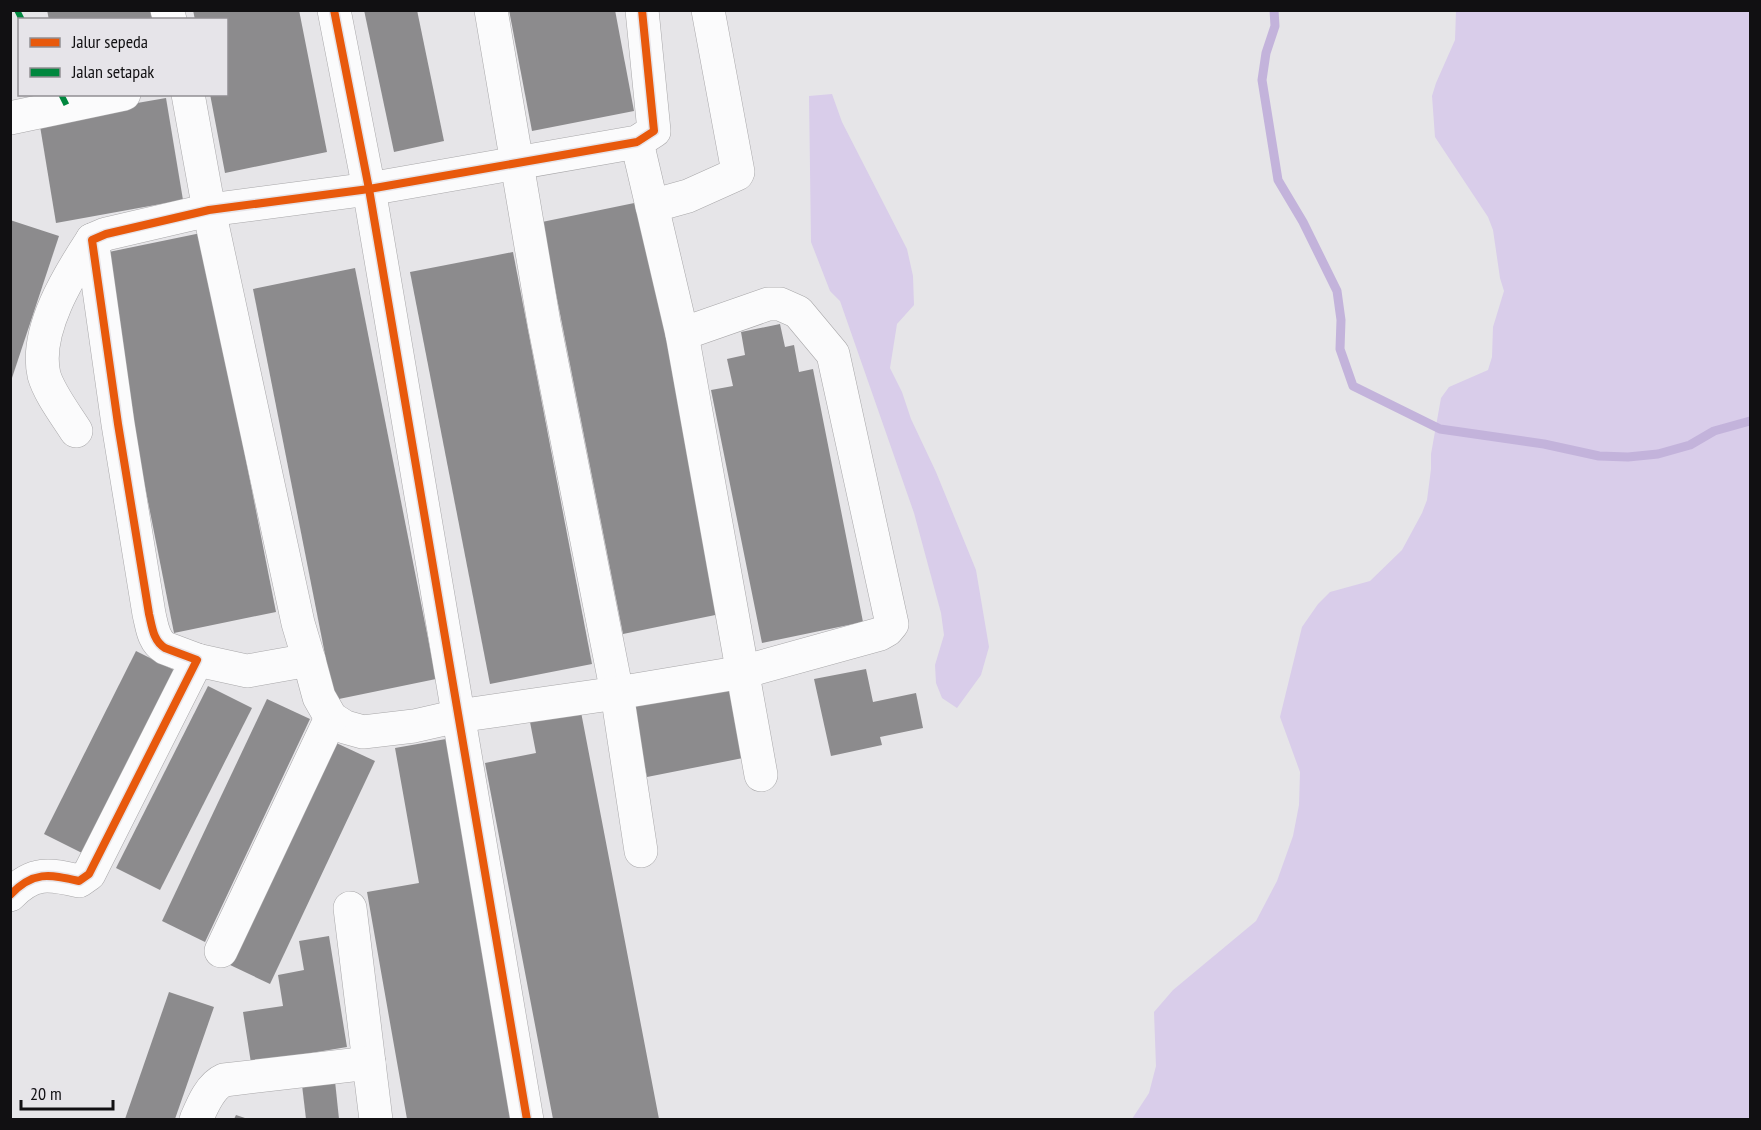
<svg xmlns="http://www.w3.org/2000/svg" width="1761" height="1130" viewBox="0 0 1761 1130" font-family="'PT Sans Narrow',sans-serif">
<rect width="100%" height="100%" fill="#e6e5e8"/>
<g fill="#d9cdea">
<polygon points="1456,11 1750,11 1750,1119 1132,1119 1149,1093 1156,1066 1154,1012 1173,990 1256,921 1277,881 1293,836 1299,805 1300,772 1280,717 1302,627 1318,604 1330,592 1370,581 1402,550 1422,513 1427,500 1431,469 1431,454 1441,398 1449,387 1488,370 1492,357 1493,327 1504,291 1500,278 1493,230 1488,217 1435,137 1432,96 1436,83 1455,40"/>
<polygon points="832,94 842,122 907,249 913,276 914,305 897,324 890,368 902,392 911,419 936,472 976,570 989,647 981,675 957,708 942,698 936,683 935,665 944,635 941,613 914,513 840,301 830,291 811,242 809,96"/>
</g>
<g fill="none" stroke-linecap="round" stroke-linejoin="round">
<polyline stroke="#c3b3db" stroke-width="9" points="1274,10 1275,26 1266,53 1262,80 1278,180 1303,222 1337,291 1341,320 1340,349 1353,386 1440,429 1544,444 1599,456 1628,457 1658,454 1690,445 1714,431 1750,421"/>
</g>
<g fill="#8c8b8d">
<polygon points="47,10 153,10 155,20 49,20"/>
<polygon points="193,10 299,10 327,152 225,173 210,94 226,94 226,20 195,20"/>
<polygon points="364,10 417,10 444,141 394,152"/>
<polygon points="509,10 615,10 634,111 532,131"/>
<polygon points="166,98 183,200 56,223 39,120"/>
<polygon points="644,201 725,613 623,634 542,222"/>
<polygon points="10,220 59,236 11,381 10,381"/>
<polygon points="201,233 276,612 174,633 99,254"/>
<polygon points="513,252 592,664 490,684 410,272"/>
<polygon points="355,268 436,679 334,700 253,289"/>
<polygon points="780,324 785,347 794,345 799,372 813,369 863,622 762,643 711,390 733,386 727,359 745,355 741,332"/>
<polygon points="136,651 180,673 88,856 44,834"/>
<polygon points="866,669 873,702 916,693 923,728 880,737 882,745 831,756 814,679"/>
<polygon points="208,686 252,708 160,890 116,868"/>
<polygon points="734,686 748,757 647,777 632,707"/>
<polygon points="267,699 310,719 205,942 162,921"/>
<polygon points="581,712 659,1119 553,1119 485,763 536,753 530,722"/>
<polygon points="446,739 512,1119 407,1119 367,892 419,883 395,748"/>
<polygon points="332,741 375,761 270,984 228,964"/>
<polygon points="329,936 347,1047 251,1063 243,1012 283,1006 278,975 304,970 299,941"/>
<polygon points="169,992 214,1007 175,1119 125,1119"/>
<polygon points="335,1081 339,1119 306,1119 302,1085"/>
<polygon points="236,1115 248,1119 234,1119"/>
</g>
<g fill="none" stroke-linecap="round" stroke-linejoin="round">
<defs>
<g id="minor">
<polyline points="167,10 170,20"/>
<polyline points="334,10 369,189 527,1120"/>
<polyline points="491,10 544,323 617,693 641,851"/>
<polyline points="188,94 209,210 298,623 309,660 247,671 197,660"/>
<polyline points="10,118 124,94"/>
<polyline points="637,142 682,334 761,775"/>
<polyline points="652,206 688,196 737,174 738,172 708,10"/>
<path d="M76,431C66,415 49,393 44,375C34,331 69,275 92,240"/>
<polyline points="309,660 319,697 331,718 345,727 363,732 414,726 458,716 617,693 743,672 880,634 887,630 892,624 833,354 798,312 780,304 768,304 682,334"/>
<path d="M10,895C33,871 49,874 79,881L89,874L197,660L165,648C153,641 152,626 149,614L118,424L92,240L106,234L209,210L369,189L637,142L654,131L642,10"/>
<polyline points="350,908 369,1063"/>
<polyline points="221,951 331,718"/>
<path d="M196,1120C202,1106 210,1086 224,1080L369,1063L376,1120"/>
</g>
</defs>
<use href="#minor" stroke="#a8a7a9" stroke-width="34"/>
<use href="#minor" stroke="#fbfbfc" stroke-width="33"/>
<g stroke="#00873e" stroke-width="6" stroke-dasharray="12 6" stroke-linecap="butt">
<polyline points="17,10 22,20"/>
<polyline points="61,94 67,106"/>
</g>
<defs>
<g id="cycleway">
<polyline points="334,10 369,189 527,1120"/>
<path d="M10,895C33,871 49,874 79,881L89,874L197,660L165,648C153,641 152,626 149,614L118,424L92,240L106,234L209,210L369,189L637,142L654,131L642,10"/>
</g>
</defs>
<use href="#cycleway" stroke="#e6e4e9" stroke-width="11"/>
<use href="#cycleway" stroke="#e8590c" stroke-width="8"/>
</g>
<rect width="1761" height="1130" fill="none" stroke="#111012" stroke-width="24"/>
<rect x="18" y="18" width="210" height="78" fill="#e6e4e9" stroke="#918f93" stroke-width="1.5"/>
<rect x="30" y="38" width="30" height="9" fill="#e8590c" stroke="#918f93" stroke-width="1.5"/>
<text x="72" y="48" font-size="18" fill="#111012">Jalur sepeda</text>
<rect x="30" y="68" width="30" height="9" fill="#00873e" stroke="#918f93" stroke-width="1.5"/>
<text x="72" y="78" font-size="18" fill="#111012">Jalan setapak</text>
<path d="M21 1100v9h92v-9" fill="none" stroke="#111012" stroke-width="3"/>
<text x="30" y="1100" font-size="18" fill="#111012" stroke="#e6e4e9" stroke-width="4.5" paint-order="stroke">20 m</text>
</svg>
